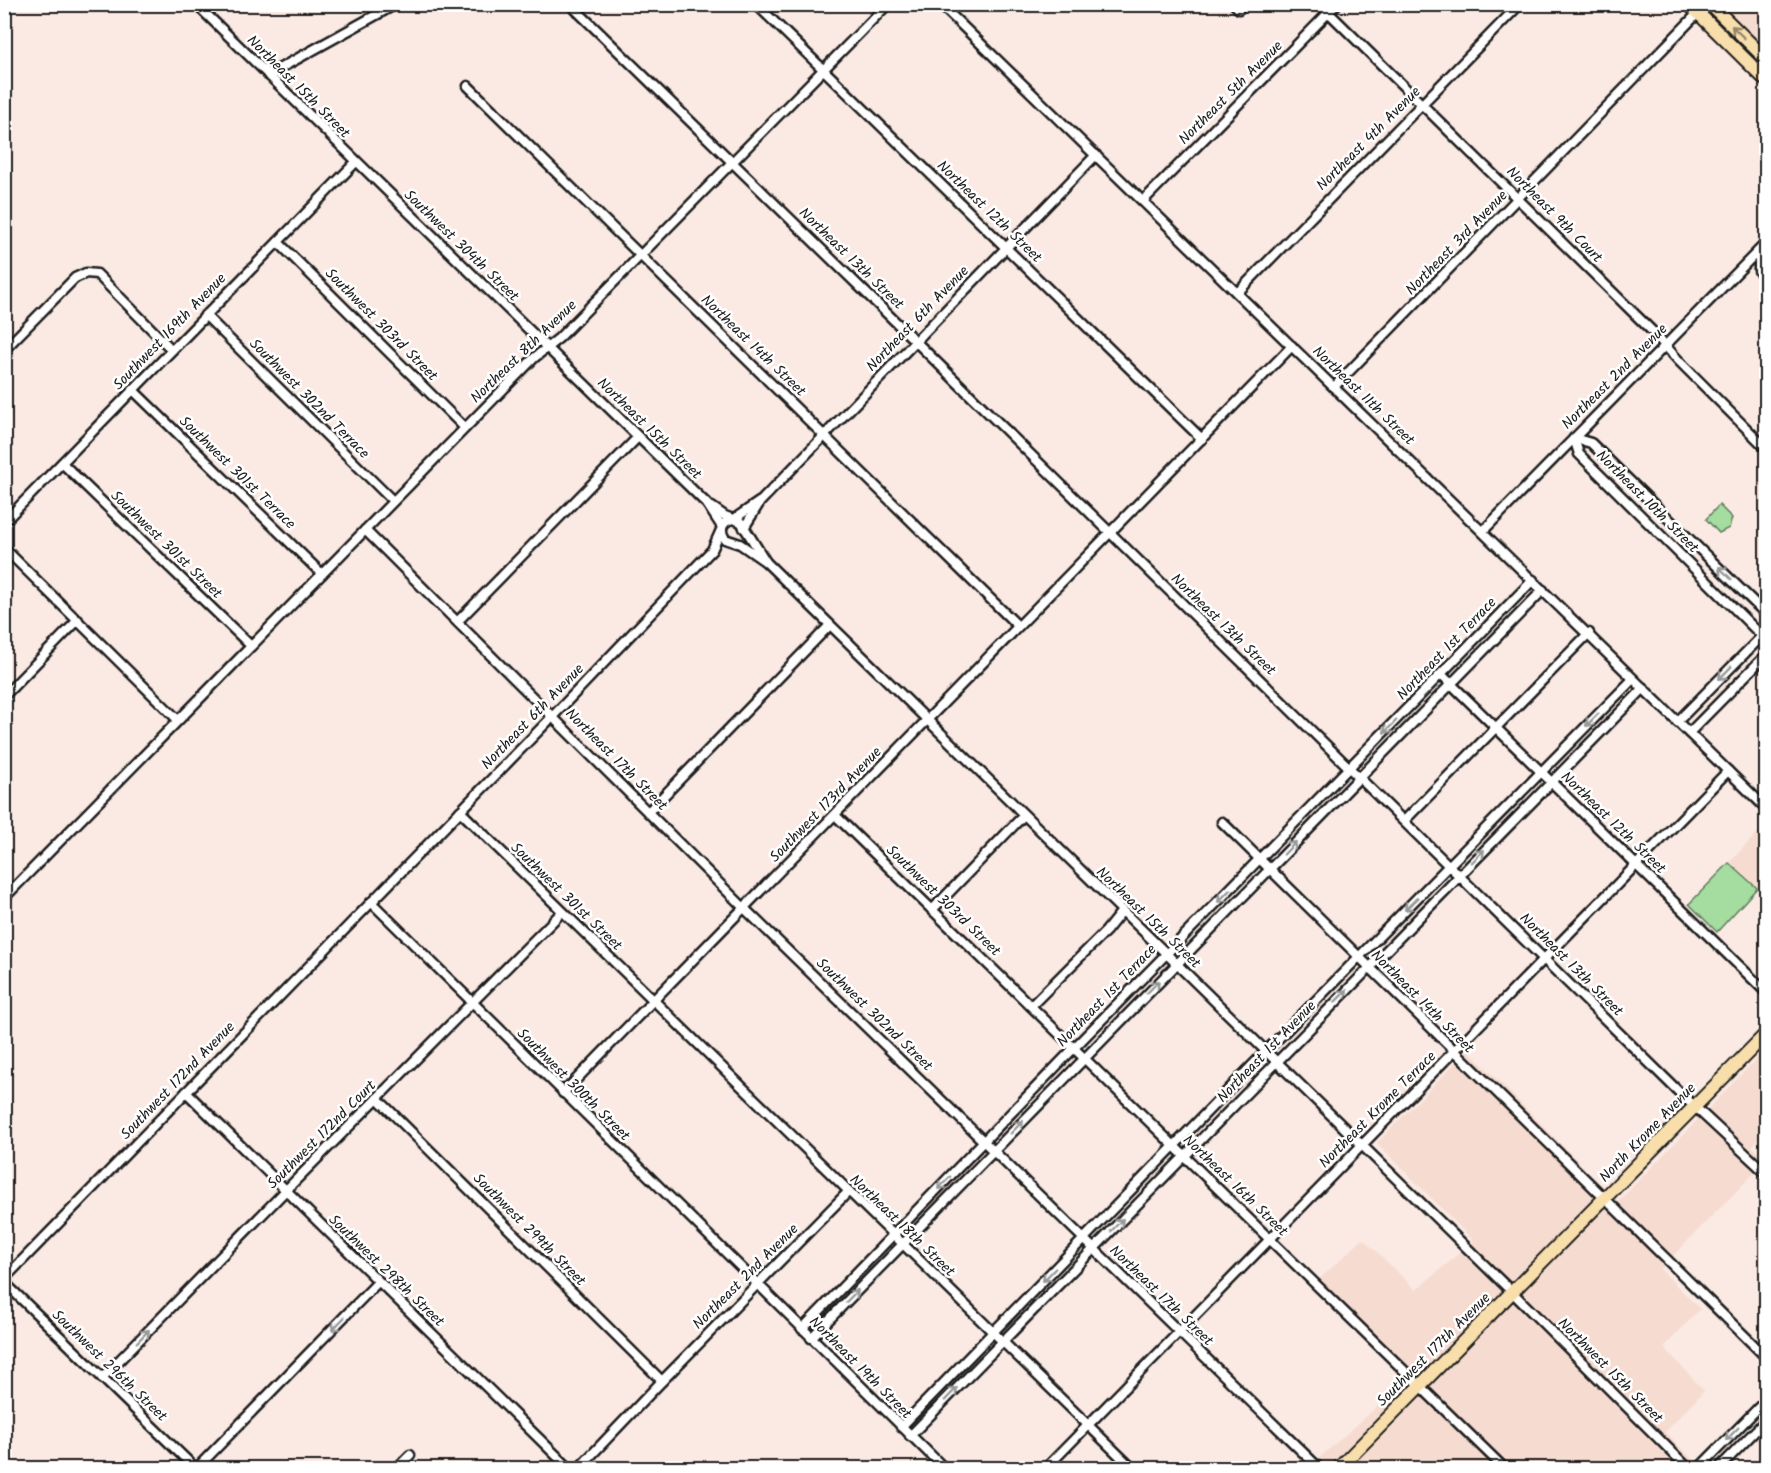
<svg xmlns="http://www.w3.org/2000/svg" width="1771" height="1473" viewBox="0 0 1771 1473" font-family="Kalam,sans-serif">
<rect width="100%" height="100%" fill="#faeae3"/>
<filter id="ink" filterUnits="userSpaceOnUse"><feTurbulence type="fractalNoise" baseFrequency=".0167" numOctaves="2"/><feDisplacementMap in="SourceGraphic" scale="12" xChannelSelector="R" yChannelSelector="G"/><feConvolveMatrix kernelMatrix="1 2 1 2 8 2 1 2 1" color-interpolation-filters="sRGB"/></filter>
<g filter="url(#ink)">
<g fill="#f6dbd0">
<polygon points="1716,5 1766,5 1766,53"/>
<polygon points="1766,824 1766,898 1729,863"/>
<polygon points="1766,1049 1766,1131 1752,1146 1766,1161 1660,1269 1700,1309 1664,1347 1704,1391 1665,1432 1697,1464 1692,1468 1328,1468 1319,1458 1408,1380 1311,1287 1363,1239 1416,1290 1474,1241 1377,1143 1468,1050 1618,1202"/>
</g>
<g fill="#a5dc9f" stroke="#607c5e" stroke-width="1.5">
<polygon points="1719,505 1732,518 1729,528 1719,533 1706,519"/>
<polygon points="1729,863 1757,888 1717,932 1689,904"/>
</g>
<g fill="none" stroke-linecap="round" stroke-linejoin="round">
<defs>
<g id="minor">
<polyline points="196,4 707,504 722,527"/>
<polyline points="570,4 905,331 1680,1093 1766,1173"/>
<polyline points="756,4 1202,439"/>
<polyline points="940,4 1766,808"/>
<polyline points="1234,4 1239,9"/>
<polyline points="1320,4 1652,331 1679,361 1766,448"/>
<polyline points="268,75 396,4"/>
<polyline points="468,86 1018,626"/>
<polyline points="1143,201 1337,4"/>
<polyline points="278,242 465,428"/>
<polyline points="1759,251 1759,271 1766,278"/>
<polyline points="1237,293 1520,4"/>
<polyline points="205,315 393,501"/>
<polyline points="4,350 75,278 86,273 97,274 172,350"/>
<polyline points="1334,387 1698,13"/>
<polyline points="133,390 322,574"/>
<polyline points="62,463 251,646"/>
<polyline points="712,507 725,516 741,522 766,562"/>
<path d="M733,519C722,521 719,530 725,539L740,544L766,562L1512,1292L1688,1468"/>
<polyline points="734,519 759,502"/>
<polyline points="4,522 356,162"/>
<polyline points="744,528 760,502 1096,155"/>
<polyline points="365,530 744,908 1319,1468"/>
<polyline points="1483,531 1766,243"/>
<polyline points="4,548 178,720"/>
<polyline points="1766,614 1591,443 1574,438 1579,454 1766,640"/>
<polyline points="458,621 638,437"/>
<polyline points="1441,674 1766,992"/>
<polyline points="4,696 78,620"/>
<polyline points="1677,722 1766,632"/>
<polyline points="1689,733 1766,655"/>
<polyline points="460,811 1132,1468"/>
<polyline points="648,812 830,625"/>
<polyline points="835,815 1504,1468"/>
<polyline points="1404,821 1589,633"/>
<polyline points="1222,822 1766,1357"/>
<polyline points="4,898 534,358 559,338 888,4"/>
<polyline points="371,902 944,1468"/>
<polyline points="932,910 1024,815"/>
<polyline points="1031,1006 1106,931 1122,911"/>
<polyline points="186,1092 569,1468"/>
<polyline points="563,1093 1292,346"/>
<polyline points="377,1098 662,1381"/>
<polyline points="4,1279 553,716 712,550 721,530"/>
<polyline points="4,1282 195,1468"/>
<polyline points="802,1329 1074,1048 1533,580"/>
<polyline points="811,1338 1543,590"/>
<polyline points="102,1378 294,1182 562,912"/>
<polyline points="901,1427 1273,1044 1633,679"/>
<polyline points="910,1436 1644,688"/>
<polyline points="197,1468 378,1282"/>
<polyline points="397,1468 410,1455"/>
<polyline points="579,1468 662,1381 848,1192"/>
<polyline points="1046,1468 1728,771"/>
<polyline points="1699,1468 1766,1400"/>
<polyline points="1719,1468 1766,1420"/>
</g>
<g id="highway">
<polyline points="1689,4 1766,80"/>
<polyline points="1710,4 1766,59"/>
<polyline points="1339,1468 1766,1034"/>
</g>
</defs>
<use href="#minor" stroke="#1c1c1c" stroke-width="13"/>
<use href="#highway" stroke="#1c1c1c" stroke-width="16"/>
<use href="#minor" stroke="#fff" stroke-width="8"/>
<use href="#highway" stroke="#f8deab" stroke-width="12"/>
</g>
<defs><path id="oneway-shaft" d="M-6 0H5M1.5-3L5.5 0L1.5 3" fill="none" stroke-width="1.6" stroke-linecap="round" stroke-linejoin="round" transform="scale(1.5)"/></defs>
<use stroke="#95876b" href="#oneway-shaft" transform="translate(1738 32) rotate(-136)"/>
<g stroke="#999">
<use href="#oneway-shaft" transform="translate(1725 573) rotate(-136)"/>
<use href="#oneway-shaft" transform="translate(1725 673) rotate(135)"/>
<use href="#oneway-shaft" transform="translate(1592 720) rotate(135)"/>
<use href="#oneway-shaft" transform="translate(1390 727) rotate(134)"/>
<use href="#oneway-shaft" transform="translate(1290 848) rotate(-46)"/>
<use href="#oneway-shaft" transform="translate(1478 856) rotate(-46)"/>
<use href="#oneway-shaft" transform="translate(1224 896) rotate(134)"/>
<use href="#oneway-shaft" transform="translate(1411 904) rotate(135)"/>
<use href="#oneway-shaft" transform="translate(1153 987) rotate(-46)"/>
<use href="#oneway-shaft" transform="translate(1341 996) rotate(-45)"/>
<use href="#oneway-shaft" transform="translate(1017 1127) rotate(-46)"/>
<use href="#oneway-shaft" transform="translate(944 1183) rotate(134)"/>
<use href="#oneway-shaft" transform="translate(1117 1225) rotate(-46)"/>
<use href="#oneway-shaft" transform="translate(1049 1275) rotate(134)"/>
<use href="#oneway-shaft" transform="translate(852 1296) rotate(-46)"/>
<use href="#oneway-shaft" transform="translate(338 1324) rotate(134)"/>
<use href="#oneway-shaft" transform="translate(143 1336) rotate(-46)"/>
<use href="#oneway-shaft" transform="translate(951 1394) rotate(-46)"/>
<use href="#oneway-shaft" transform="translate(1732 1434) rotate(135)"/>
</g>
</g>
<g text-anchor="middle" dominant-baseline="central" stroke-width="5" stroke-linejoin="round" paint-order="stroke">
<g font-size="15" fill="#1c1c1c" stroke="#fff">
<text transform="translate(298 87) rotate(45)">Northeast 15th Street</text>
<text transform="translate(1231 93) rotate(-45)">Northeast 5th Avenue</text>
<text transform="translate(1369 139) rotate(-45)">Northeast 4th Avenue</text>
<text transform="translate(989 212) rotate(44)">Northeast 12th Street</text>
<text transform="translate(1554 215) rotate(45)">Northeast 9th Court</text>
<text transform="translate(1457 243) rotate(-46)">Northeast 3rd Avenue</text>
<text transform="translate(461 246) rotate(44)">Southwest 304th Street</text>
<text transform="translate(851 259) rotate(44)">Northeast 13th Street</text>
<text transform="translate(918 319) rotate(-46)">Northeast 6th Avenue</text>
<text transform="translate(381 325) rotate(45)">Southwest 303rd Street</text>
<text transform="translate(170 332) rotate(-46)">Southwest 169th Avenue</text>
<text transform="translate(753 346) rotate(44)">Northeast 14th Street</text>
<text transform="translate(524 352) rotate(-44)">Northeast 8th Avenue</text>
<text transform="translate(1615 377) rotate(-45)">Northeast 2nd Avenue</text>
<text transform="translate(1363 396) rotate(44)">Northeast 11th Street</text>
<text transform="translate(309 399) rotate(45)">Southwest 302nd Terrace</text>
<text transform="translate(649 429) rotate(44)">Northeast 15th Street</text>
<text transform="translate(237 473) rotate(44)">Southwest 301st Terrace</text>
<text transform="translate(1647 502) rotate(45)">Northeast 10th Street</text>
<text transform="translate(166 545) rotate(44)">Southwest 301st Street</text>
<text transform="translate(1223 625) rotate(44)">Northeast 13th Street</text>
<text transform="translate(1447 649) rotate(-46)">Northeast 1st Terrace</text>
<text transform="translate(533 717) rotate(-46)">Northeast 6th Avenue</text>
<text transform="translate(616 760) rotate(45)">Northeast 17th Street</text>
<text transform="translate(826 805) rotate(-46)">Southwest 173rd Avenue</text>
<text transform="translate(1613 823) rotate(44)">Northeast 12th Street</text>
<text transform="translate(566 897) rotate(44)">Southwest 301st Street</text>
<text transform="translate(943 901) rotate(44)">Southwest 303rd Street</text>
<text transform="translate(1148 918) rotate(44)">Northeast 15th Street</text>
<text transform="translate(1571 965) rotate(45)">Northeast 13th Street</text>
<text transform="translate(1107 996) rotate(-46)">Northeast 1st Terrace</text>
<text transform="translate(1422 1002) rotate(45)">Northeast 14th Street</text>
<text transform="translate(874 1015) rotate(44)">Southwest 302nd Street</text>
<text transform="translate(1267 1052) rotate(-46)">Northeast 1st Avenue</text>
<text transform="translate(178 1081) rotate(-46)">Southwest 172nd Avenue</text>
<text transform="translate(573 1085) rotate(45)">Southwest 300th Street</text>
<text transform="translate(1378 1110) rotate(-45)">Northeast Krome Terrace</text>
<text transform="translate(1648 1133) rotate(-46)">North Krome Avenue</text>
<text transform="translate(322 1135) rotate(-45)">Southwest 172nd Court</text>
<text transform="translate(1235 1186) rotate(44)">Northeast 16th Street</text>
<text transform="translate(902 1226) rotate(44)">Northeast 18th Street</text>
<text transform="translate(529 1230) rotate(45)">Southwest 299th Street</text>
<text transform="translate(386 1271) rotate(44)">Southwest 298th Street</text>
<text transform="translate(746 1277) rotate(-45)">Northeast 2nd Avenue</text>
<text transform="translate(1161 1296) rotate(44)">Northeast 17th Street</text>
<text transform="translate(1434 1350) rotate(-45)">Southwest 177th Avenue</text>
<text transform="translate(109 1366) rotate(44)">Southwest 296th Street</text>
<text transform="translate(860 1368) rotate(45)">Northeast 19th Street</text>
<text transform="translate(1610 1371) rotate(45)">Northwest 15th Street</text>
</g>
</g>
<rect width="1771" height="1473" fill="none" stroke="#fff" stroke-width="24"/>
<rect x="12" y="12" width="1747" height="1449" fill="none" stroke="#1c1c1c" stroke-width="2" filter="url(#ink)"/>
</svg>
